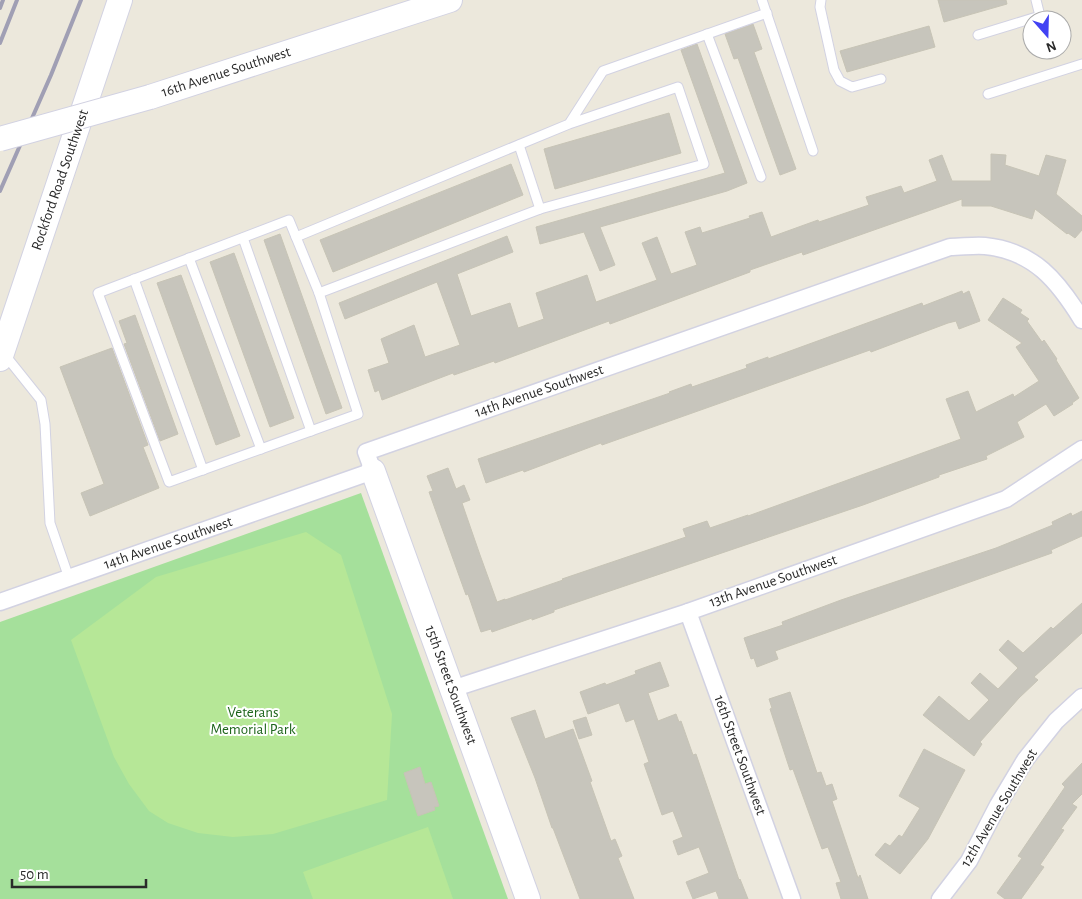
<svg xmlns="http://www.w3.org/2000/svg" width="1082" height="899" viewBox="0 0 1082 899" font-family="'Alegreya Sans',sans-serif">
<rect width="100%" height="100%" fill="#ece8dc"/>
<polygon fill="#a5e09b" points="361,493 508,899 0,899 0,622"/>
<g fill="#b6e797">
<polygon points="306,532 341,555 392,714 387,800 273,834 233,837 198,833 168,823 149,811 129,784 114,757 71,640 156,577"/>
<polygon points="428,827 453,899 313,899 303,872"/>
</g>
<g fill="#c7c5bc" stroke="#c7c4b6">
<polygon points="938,0 1006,0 1007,4 944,22"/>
<polygon points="753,24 762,49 754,52 796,169 780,175 738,58 734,59 725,34"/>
<polygon points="929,26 935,47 847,72 840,51"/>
<polygon points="697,44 747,183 727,191 600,227 615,265 600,271 584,232 540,244 536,227 725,173 681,50"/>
<polygon points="669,113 681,153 555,189 544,149"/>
<polygon points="991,154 1006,155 1005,165 1039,176 1046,155 1066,160 1056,194 1082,216 1082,230 1075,238 1068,233 1067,234 1035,209 1032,219 991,206 962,206 962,199 803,255 802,252 750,270 750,272 610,324 609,321 495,363 494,361 454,375 453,373 382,400 379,390 375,392 368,370 389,363 381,339 414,325 425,357 460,345 437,282 345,319 339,303 507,236 513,252 457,274 471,316 510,303 518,328 544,319 536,293 573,280 587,275 596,302 657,280 642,243 657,237 671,274 697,265 685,232 700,227 702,233 750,218 749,216 762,212 771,237 818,220 819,222 869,205 866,197 901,186 904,193 937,181 929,160 942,155 952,181 991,181"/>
<polygon points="511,164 523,195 333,272 320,240"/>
<polygon points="280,234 342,408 326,414 264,240"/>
<polygon points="234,253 294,418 270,427 210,262"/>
<polygon points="181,275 240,436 216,445 157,283"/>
<polygon points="962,291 963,294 969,291 980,321 959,329 956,321 948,323 871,352 870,350 602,445 601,443 524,472 523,470 486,483 478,459 670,393 669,392 691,384 692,387 747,368 746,365 768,357 768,359 922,303 923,306"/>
<polygon points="1003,298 1022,310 1020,313 1029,319 1027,321 1042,342 1044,340 1057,359 1056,360 1079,398 1072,403 1073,404 1054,416 1046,404 1017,422 1024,437 986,456 987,459 939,475 939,477 863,505 554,610 554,612 532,620 532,618 492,632 491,629 481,632 468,594 466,595 429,492 433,491 427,476 448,468 456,489 464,485 470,500 462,503 480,555 497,602 505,599 505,600 563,580 562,579 686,537 683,529 707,521 710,528 748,515 748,516 961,439 946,399 968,391 976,412 1013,394 1014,397 1039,381 1016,347 1022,343 988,320"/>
<polygon points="135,315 178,434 160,441 124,344 127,343 119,321"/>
<polygon points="112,348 148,445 143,447 159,488 90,516 81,493 104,484 60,367"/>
<polygon points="1082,511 1082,536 1051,550 1052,553 775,651 778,659 757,667 754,658 751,659 744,638 783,625 782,622 841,600 996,548 1053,525 1052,522 1071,513 1072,516"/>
<polygon points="1082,603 1082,633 1034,677 1038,680 1019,698 980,742 982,744 974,756 923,715 939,696 969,721 989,700 971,683 980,673 998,689 1018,668 999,650 1008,640 1023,653 1051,627 1053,629"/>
<polygon points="660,662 669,686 648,693 658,721 676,714 679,722 681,721 693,755 696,754 739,880 740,879 748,899 719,899 716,891 693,899 686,882 709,873 699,847 678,855 673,841 683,837 673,811 662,815 644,764 649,762 634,719 626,722 619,703 588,714 580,692 605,683 606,685 636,674 635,671"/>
<polygon points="790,692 817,773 821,772 826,786 832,784 837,799 832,801 858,878 860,875 868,899 841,899 836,883 841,882 828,847 822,849 793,769 790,770 770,709 772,708 769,699"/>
<polygon points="535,710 545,739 573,729 592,781 590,782 611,841 615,839 622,856 618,858 634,899 580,899 553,828 552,828 535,778 511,718"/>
<polygon points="586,717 592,735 579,739 573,721"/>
<polygon points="924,749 965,770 928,839 900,874 875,855 885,843 890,846 899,835 902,837 920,808 899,796"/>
<polygon points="1082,763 1082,794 1072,804 1077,807 1061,829 1064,830 1040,865 1044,867 1021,899 1005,899 997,893 1022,858 1018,856 1065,787 1062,784"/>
<polygon points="420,767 425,784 431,782 439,806 434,807 435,810 418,816 404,773"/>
</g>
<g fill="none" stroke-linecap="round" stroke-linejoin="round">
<defs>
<g id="lane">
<polyline points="762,0 813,151"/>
<polyline points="821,0 820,7 834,70 840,81 852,87 881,79"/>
<polyline points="707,34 761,177"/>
<polyline points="978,35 1040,16 1036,0"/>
<polyline points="988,94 1082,64"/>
<polyline points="569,124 678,87 704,164 540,209 319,293 358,414 169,482 98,293 289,220 296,237 569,124 603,71 767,13"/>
<polyline points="519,145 540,209"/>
<polyline points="296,237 319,293"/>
<polyline points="243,238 311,431"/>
<polyline points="189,258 261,449"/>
<polyline points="134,279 203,470"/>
<polyline points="5,355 41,400 45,424 50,523 69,578"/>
</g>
<g id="street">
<path d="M0,602L373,471L366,452L950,247C962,247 974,245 985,246C1034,251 1058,281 1082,320"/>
<polyline points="688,612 792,899"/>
<polyline points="452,689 688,612 1006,499 1082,449"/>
<polyline points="940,899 969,861 998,805 1025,760 1056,721 1082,697"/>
</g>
<g id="secondary">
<polyline points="150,97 450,0"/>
<polyline points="0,359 120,0"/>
<polyline points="373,471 528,899"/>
</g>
</defs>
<use href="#lane" stroke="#d2d2e2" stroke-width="11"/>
<use href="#street" stroke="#d2d2e2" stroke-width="19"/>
<use href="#secondary" stroke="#d2d2e2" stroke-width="26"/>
<use href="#lane" stroke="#fff" stroke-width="9"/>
<use href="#street" stroke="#fff" stroke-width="16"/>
<use href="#secondary" stroke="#fff" stroke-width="24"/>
<g stroke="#a09fb4" stroke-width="4">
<polyline points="0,8 3,0"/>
<polyline points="0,43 17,0"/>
<polyline points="0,191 51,75 81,0"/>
</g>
<defs>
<polyline id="secondary-bridge" points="0,139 150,97"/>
</defs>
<use href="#secondary-bridge" stroke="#d2d2e2" stroke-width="26" stroke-linecap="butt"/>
<use href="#secondary-bridge" stroke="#fff" stroke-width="24"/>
</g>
<g text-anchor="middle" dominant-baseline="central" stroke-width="4" stroke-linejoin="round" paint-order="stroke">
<g font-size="15" fill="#2a2a2a" stroke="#fff">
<text transform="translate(226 72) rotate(-18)">16th Avenue Southwest</text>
<text transform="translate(60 180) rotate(-71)">Rockford Road Southwest</text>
<text transform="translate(539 391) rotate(-19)">14th Avenue Southwest</text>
<text transform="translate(168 543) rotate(-19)">14th Avenue Southwest</text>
<text transform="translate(773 581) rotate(-19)">13th Avenue Southwest</text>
<text transform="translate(451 685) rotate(70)">15th Street Southwest</text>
<text transform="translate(740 755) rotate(70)">16th Street Southwest</text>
<text transform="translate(999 808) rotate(-59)">12th Avenue Southwest</text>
</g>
<g font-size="15" fill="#1e651c" stroke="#fff">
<text x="253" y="712">Veterans<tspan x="253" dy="17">Memorial Park</tspan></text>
</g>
</g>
<g transform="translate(1047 35) rotate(160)"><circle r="24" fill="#ffffff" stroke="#aaaaaa"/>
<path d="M0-4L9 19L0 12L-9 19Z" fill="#4242f3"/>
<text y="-8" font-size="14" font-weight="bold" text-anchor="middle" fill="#2a2a2a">N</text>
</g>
<path d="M12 879v8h134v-8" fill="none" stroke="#2a2a2a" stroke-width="2.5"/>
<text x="20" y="879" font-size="15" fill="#2a2a2a" stroke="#ffffff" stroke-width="4" paint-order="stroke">50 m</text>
</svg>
